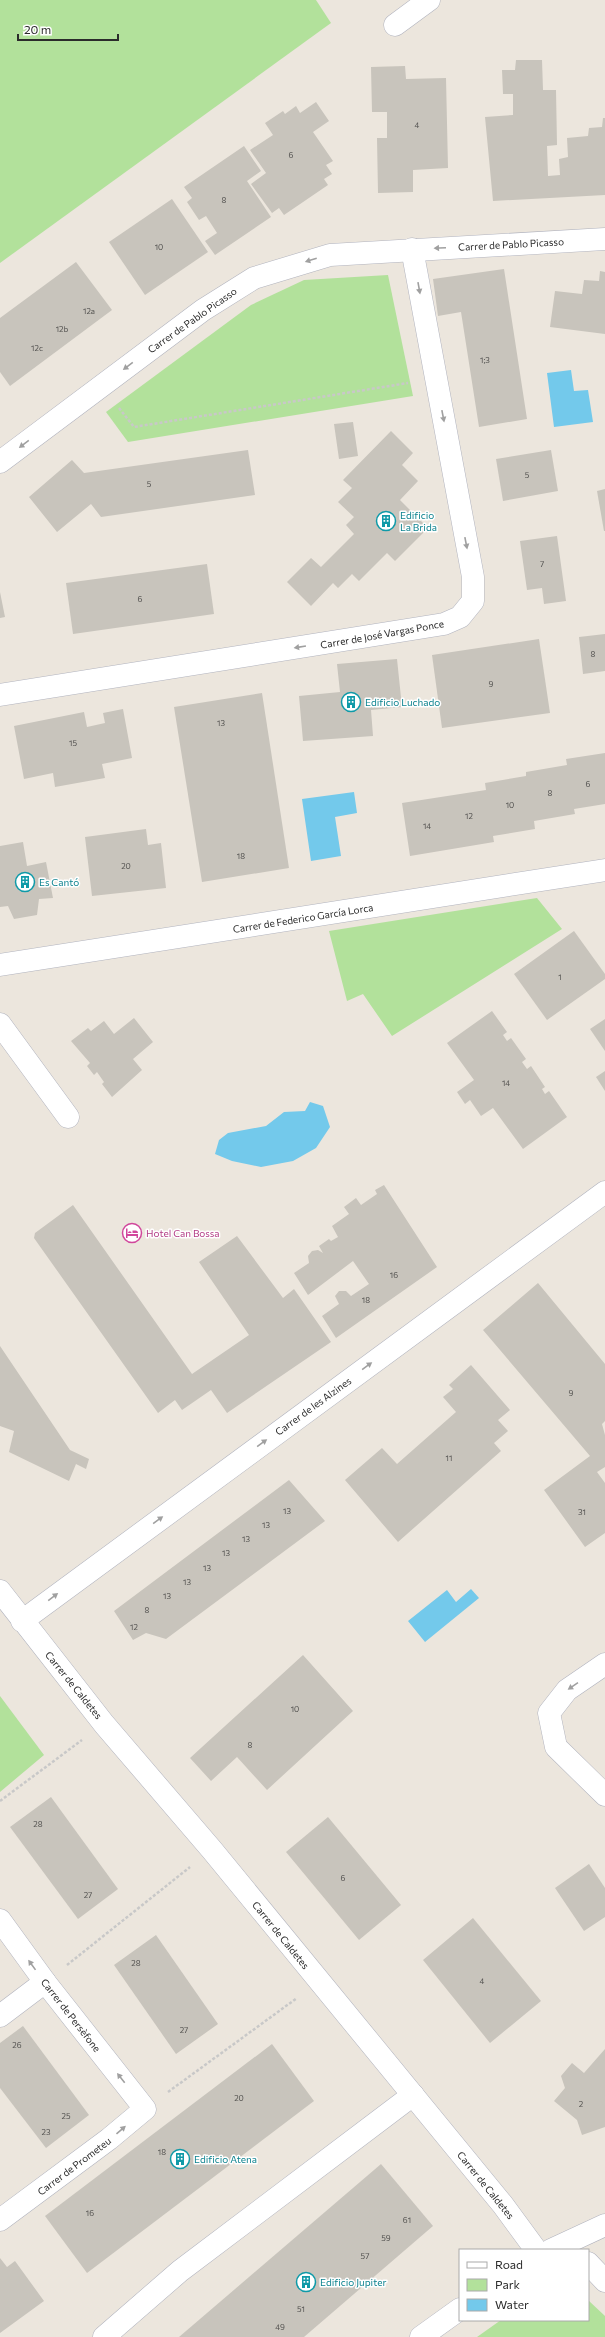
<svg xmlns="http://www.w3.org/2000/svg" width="605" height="2337" viewBox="0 0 605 2337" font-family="Commissioner,sans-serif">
<rect width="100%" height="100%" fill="#ece6dd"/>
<g fill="#b2e19b">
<polygon points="0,0 316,0 331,23 0,263"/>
<polygon points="388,275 413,396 128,442 106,412 251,305 304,280"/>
<polygon points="537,898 562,929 392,1036 363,994 347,1001 329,931"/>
<polygon points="0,1696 44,1755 0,1792"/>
<polygon points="588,2300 605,2316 605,2337 477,2337 501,2320 588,2320"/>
</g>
<g fill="#73c9eb">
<polygon points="571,370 574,391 588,390 593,422 554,427 547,373"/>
<polygon points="354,792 357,813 335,817 341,856 311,861 302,799"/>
<polygon points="310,1102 323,1106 330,1127 316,1148 293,1161 261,1167 232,1161 215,1154 219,1140 228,1133 266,1126 284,1112 305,1111"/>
<polygon points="471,1589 479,1598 425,1642 408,1621 447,1590 456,1602"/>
</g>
<g fill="#c8c4bc">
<polygon points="516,60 542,60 543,90 556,90 557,145 547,146 548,176 560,175 559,159 568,157 567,138 588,136 589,128 602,127 603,118 605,118 605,195 493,201 485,117 513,115 513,94 503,94 502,70 515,70"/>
<polygon points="405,66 406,79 446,78 448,168 413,170 413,192 378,193 377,138 387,138 387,112 372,112 371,67"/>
<polygon points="316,102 329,121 313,132 333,161 326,165 332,174 324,179 328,185 284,215 279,208 272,213 251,184 266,173 250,150 273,135 265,123 283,111 285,114 296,106 300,113"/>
<polygon points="244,146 261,171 247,181 271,217 215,255 205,241 217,233 206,216 199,220 187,202 192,198 184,187"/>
<polygon points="172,199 208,252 145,295 109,242"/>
<polygon points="76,262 112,310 10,386 0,372 0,318"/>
<polygon points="504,269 527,419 479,427 461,312 438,316 433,279"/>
<polygon points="600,271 605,272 605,334 550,327 555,291 582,294 584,280 599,281"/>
<polygon points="353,422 358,456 339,459 334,424"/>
<polygon points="391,431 413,453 402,465 418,481 400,500 428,528 395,561 387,553 359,581 352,574 338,588 333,583 311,606 287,582 311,558 321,567 354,534 346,525 354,517 338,502 352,488 343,480"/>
<polygon points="248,450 255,495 101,517 91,504 57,532 29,497 72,460 84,473"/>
<polygon points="551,450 558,491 503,501 496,459"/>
<polygon points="605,489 605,531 604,531 597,491"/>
<polygon points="557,536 566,601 544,604 542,588 527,590 520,541"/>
<polygon points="207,564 214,614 73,634 66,583"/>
<polygon points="0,592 5,617 0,618"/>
<polygon points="605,634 605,671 583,674 579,637"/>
<polygon points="539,639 550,713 442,728 432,655"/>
<polygon points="397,659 402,707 371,710 373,736 303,741 299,696 340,692 337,664"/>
<polygon points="262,693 289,868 202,882 174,707"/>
<polygon points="123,709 132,758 102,764 105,778 55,787 53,773 24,779 14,726 84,712 87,727 105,723 103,713"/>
<polygon points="605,753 605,804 574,809 575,814 534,821 535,829 493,836 494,842 410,856 402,803 486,790 485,783 526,776 526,772 567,765 566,759"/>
<polygon points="146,829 148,845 161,843 166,888 92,896 85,837"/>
<polygon points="23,842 27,866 46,862 53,898 39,899 37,915 14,919 8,906 0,907 0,846"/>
<polygon points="574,931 605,974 605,979 547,1020 514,974"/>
<polygon points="492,1011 507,1032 503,1035 507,1041 511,1038 526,1059 522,1062 527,1069 531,1066 545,1087 542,1089 545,1094 549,1091 567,1117 523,1149 493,1108 481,1116 470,1100 465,1104 457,1092 474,1080 447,1043"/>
<polygon points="134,1018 153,1042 133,1059 142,1070 112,1097 102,1084 104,1082 97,1072 94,1075 87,1066 90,1063 71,1041 88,1028 91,1031 104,1021 114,1034"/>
<polygon points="605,1019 605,1051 590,1029"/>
<polygon points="605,1071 605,1091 596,1077"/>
<polygon points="384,1185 437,1267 336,1338 322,1316 339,1304 335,1296 339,1291 346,1291 351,1296 369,1284 353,1261 308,1295 294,1273 309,1263 308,1256 312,1251 318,1250 323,1253 319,1246 329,1239 331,1241 338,1237 332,1226 349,1214 344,1207 356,1198 361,1205 377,1194 375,1190"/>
<polygon points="73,1205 192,1374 249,1335 199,1262 237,1236 283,1298 294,1289 331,1342 227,1413 211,1390 182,1410 175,1400 158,1413 34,1238 35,1233"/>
<polygon points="538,1283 605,1364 605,1421 602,1424 605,1435 605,1467 597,1472 605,1483 605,1533 585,1547 544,1490 590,1456 483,1330"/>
<polygon points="0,1346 70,1450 89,1459 86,1469 76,1464 69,1481 9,1452 14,1431 0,1426"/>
<polygon points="471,1365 510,1410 498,1420 508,1431 494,1443 501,1451 398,1542 345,1480 382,1448 397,1464 456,1412 443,1397 453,1389 449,1385"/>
<polygon points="289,1480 325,1521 166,1639 146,1633 133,1640 114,1611"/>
<polygon points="303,1655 353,1711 267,1790 237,1757 211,1781 190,1758"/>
<polygon points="51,1797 118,1889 78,1919 10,1827"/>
<polygon points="328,1817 401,1905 359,1940 286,1852"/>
<polygon points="589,1864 605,1888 605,1917 584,1931 555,1888"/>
<polygon points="473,1918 541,2001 490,2043 423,1960"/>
<polygon points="156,1935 218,2024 176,2054 114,1965"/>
<polygon points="23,2026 89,2115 46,2148 0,2088 0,2043"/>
<polygon points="272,2044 314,2101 87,2273 45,2216"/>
<polygon points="605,2049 605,2127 582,2135 577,2120 554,2101 565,2088 561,2076 572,2063 584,2073"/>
<polygon points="381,2164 433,2226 304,2337 179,2337"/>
<polygon points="0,2258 7,2267 15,2261 44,2301 0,2333"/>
</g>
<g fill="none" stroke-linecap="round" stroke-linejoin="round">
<defs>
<g id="minor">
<polyline points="395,25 429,0"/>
<polyline points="0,462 203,310 254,278 330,255 605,239"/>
<polyline points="0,695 444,624 460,617 473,601 473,577 412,249"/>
<polyline points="0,965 605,870"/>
<polyline points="0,1024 68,1117"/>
<polyline points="0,1591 104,1724 212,1850 503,2205 536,2250"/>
<polyline points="22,1621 605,1192"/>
<polyline points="605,1664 567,1690 549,1713 556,1747 605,1795"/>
<polyline points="0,1920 45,1982 145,2109 109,2139 0,2220"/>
<polyline points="0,2016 45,1982"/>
<polyline points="551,2250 605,2225"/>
<polyline points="588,2263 605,2281"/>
<polyline points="104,2337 180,2271 413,2095"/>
<polyline points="421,2337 460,2309"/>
</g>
</defs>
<use href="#minor" stroke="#b1b3be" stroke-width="23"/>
<g stroke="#c8c8c8" stroke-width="2.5" stroke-dasharray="3 2" stroke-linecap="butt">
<polyline points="119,408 134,427 408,383"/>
<polyline points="0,1801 82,1740"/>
<polyline points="67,1965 190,1867"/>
<polyline points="168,2092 297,1998"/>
</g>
<use href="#minor" stroke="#fff" stroke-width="22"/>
</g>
<defs><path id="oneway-solid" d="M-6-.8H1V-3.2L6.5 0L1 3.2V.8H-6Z"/></defs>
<g fill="#a0a0a0">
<use href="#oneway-solid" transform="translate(440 248) rotate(177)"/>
<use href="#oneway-solid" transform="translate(311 260) rotate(163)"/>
<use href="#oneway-solid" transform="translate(419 288) rotate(80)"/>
<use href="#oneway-solid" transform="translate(128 366) rotate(143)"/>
<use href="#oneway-solid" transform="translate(443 416) rotate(79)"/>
<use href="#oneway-solid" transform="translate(24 444) rotate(143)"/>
<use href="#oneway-solid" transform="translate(466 543) rotate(79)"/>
<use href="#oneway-solid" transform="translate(300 647) rotate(171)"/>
<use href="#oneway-solid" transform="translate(367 1366) rotate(-36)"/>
<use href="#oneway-solid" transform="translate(262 1443) rotate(-36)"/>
<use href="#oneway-solid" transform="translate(158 1520) rotate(-36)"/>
<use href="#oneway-solid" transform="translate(53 1597) rotate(-37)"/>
<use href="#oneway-solid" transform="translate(573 1686) rotate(146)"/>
<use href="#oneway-solid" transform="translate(32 1965) rotate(-126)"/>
<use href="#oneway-solid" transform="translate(121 2078) rotate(-128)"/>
<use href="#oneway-solid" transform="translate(121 2130) rotate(-41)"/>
</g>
<defs>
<symbol id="building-ring" viewBox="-11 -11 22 22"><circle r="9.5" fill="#fff" stroke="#0f9aa8" stroke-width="1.5"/><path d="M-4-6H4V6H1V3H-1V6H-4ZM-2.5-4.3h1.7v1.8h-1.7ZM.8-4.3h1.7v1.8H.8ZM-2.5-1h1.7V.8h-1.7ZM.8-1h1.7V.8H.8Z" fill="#0f9aa8"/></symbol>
<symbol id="hotel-ring" viewBox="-11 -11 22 22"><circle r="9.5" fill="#fff" stroke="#d1479c" stroke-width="1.5"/><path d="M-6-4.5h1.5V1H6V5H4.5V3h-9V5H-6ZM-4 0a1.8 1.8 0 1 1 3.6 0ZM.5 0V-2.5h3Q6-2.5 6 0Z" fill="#d1479c"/></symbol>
</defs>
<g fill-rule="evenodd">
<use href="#building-ring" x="375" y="510" width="22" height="22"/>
<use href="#building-ring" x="340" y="691" width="22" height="22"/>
<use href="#building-ring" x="14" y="871" width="22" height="22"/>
<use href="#hotel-ring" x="121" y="1222" width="22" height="22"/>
<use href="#building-ring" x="169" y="2148" width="22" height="22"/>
<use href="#building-ring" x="295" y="2271" width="22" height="22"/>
</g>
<g text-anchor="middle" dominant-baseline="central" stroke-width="3" stroke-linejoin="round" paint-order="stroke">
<g font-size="8" fill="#52514f">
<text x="417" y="125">4</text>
<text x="291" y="155">6</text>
<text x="224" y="200">8</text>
<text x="159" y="247">10</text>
<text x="89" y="311">12a</text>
<text x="62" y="329">12b</text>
<text x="37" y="348">12c</text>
<text x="485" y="360">1;3</text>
<text x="527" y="475">5</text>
<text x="149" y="484">5</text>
<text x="542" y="564">7</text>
<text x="140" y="599">6</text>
<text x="593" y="654">8</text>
<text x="491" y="684">9</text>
<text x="221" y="723">13</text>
<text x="73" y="743">15</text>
<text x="588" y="784">6</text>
<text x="550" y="793">8</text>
<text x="510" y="805">10</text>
<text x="469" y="816">12</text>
<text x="427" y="826">14</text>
<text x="241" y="856">18</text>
<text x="126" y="866">20</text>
<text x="560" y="977">1</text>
<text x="506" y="1083">14</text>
<text x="394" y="1275">16</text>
<text x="366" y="1300">18</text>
<text x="571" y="1393">9</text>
<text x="449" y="1458">11</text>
<text x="287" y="1511">13</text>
<text x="582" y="1512">31</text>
<text x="266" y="1525">13</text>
<text x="246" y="1539">13</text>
<text x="226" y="1553">13</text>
<text x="207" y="1568">13</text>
<text x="187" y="1582">13</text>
<text x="167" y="1596">13</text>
<text x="147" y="1610">8</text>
<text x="134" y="1627">12</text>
<text x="295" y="1709">10</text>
<text x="250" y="1745">8</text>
<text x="38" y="1824">28</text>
<text x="343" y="1878">6</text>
<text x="88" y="1895">27</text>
<text x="136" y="1963">28</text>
<text x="482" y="1981">4</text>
<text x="184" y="2030">27</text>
<text x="17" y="2045">26</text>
<text x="239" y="2098">20</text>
<text x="581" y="2104">2</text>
<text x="66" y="2116">25</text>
<text x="46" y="2132">23</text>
<text x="162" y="2152">18</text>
<text x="90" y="2213">16</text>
<text x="407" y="2220">61</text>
<text x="386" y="2238">59</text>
<text x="365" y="2256">57</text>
<text x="301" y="2309">51</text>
<text x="280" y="2327">49</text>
</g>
<g font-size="10" fill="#2b2b2b" stroke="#fff">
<text transform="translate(511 244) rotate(-3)">Carrer de Pablo Picasso</text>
<text transform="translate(192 320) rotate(-35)">Carrer de Pablo Picasso</text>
<text transform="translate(382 634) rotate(-10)">Carrer de José Vargas Ponce</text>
<text transform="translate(303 918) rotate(-9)">Carrer de Federico García Lorca</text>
<text transform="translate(313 1406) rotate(-36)">Carrer de les Alzines</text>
<text transform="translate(74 1685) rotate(51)">Carrer de Caldetes</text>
<text transform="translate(281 1935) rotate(51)">Carrer de Caldetes</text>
<text transform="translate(71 2015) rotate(52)">Carrer de Persèfone</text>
<text transform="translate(74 2166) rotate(-37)">Carrer de Prometeu</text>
<text transform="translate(486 2185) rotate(51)">Carrer de Caldetes</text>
</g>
<g font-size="10" fill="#0d838f" stroke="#fff" text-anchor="start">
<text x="400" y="515">Edificio<tspan x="400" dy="12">La Brida</tspan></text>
<text x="365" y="702">Edificio Luchado</text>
<text x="39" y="882">Es Cantó</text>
<text x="194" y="2159">Edificio Atena</text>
<text x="320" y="2282">Edificio Jupiter</text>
</g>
<g font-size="10" fill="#b23c85" stroke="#fff" text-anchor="start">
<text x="146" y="1233">Hotel Can Bossa</text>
</g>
</g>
<rect x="459" y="2249" width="130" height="72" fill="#ffffff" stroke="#aaaaaa"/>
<rect x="467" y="2262" width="20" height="6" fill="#ffffff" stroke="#aaaaaa"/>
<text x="495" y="2269" font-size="12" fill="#2b2b2b">Road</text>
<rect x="467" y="2279" width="20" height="12" fill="#b2e19b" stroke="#aaaaaa"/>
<text x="495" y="2289" font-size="12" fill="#2b2b2b">Park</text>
<rect x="467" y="2299" width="20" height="12" fill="#73c9eb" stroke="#aaaaaa"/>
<text x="495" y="2309" font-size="12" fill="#2b2b2b">Water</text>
<path d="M18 34v6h100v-6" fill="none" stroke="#2b2b2b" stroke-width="2"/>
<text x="24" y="34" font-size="12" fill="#2b2b2b" stroke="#ffffff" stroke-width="3" paint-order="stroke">20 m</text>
</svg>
